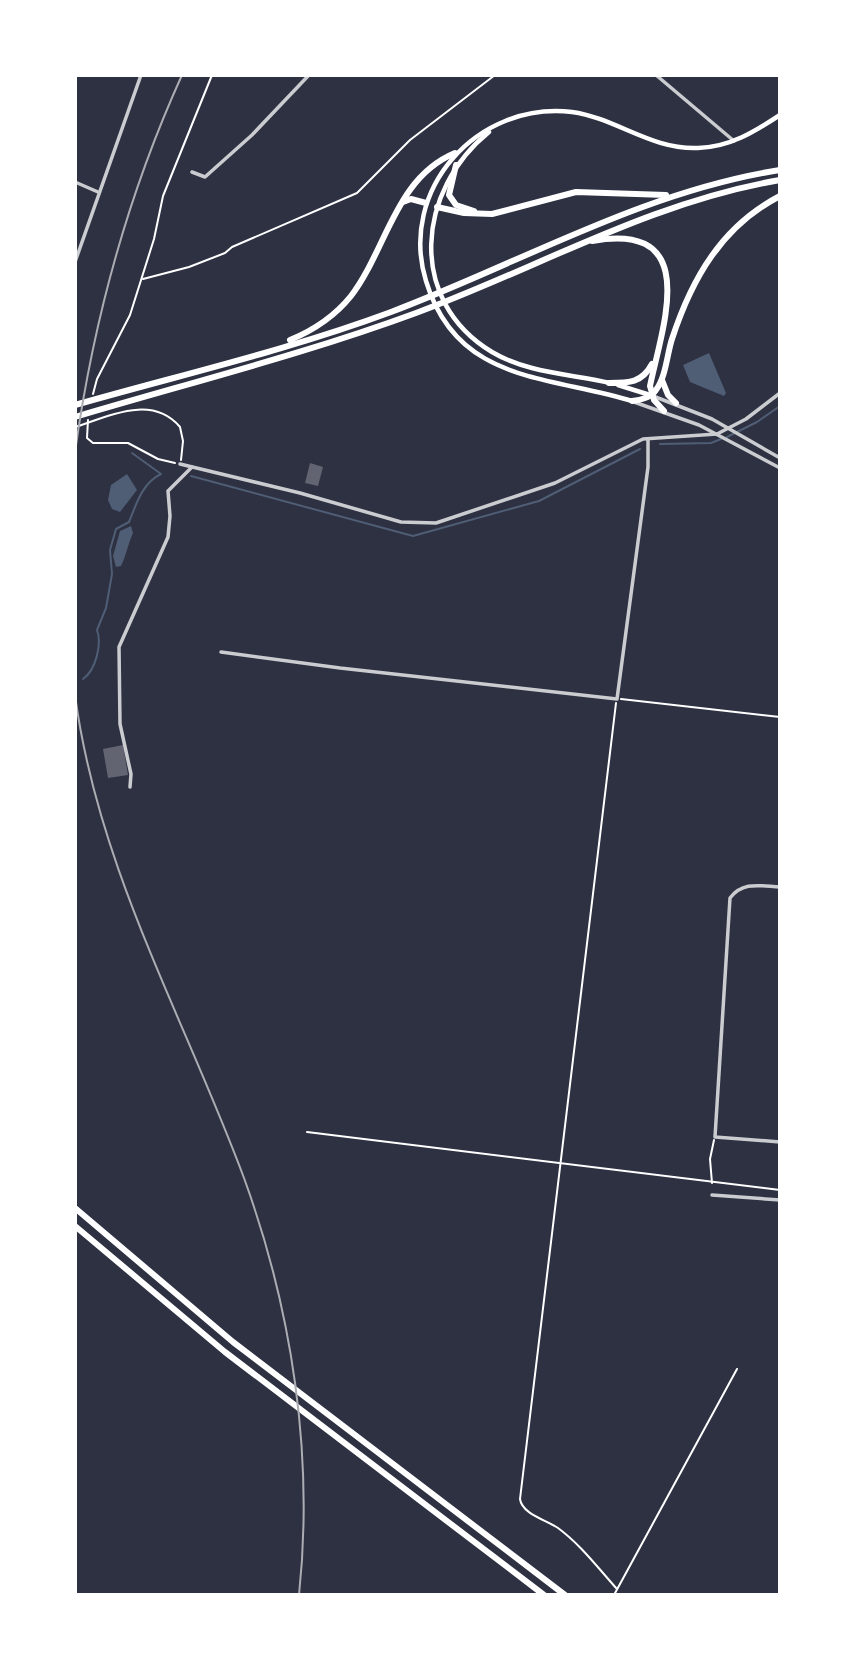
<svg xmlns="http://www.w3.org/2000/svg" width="855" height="1670" viewBox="0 0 855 1670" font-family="'PT Serif',serif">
<rect width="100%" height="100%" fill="#2d3142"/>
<g fill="#4f5d75">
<polygon points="709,353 726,393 724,396 690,382 683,365"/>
<polygon points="127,474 137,490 120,512 112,509 108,500 111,485"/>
<path d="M131,526L133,533C128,544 126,556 121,566L116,567L113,556L120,531Z"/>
</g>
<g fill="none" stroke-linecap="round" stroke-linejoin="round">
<g stroke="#4f5d75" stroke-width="2">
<polyline points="727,437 757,422 780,406"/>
<polyline points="660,444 711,443 721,439"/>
<polyline points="191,476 413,536 539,501 640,449"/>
<path d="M83,679C96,670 102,644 97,630L106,608L112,574L110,550L116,529L129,522C136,505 142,483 161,474L132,453"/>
<polyline points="75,825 75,836"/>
</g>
</g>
<g fill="#626471">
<polygon points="310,463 323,467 318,486 305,483"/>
<polygon points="123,745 128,775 108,778 103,749"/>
</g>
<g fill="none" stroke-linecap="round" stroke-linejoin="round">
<g stroke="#fff" stroke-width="2">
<polyline points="143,279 189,267 225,253 232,247 357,193 410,140 495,75"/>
<polyline points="93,394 97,379 130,315 154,239 163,196 212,75"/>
<polyline points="88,420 87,438 93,443 128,443 158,459 175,463"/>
<path d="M75,427C110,416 152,394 180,427L183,441L181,460"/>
<polyline points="621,699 780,717"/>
<path d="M616,703L520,1499C522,1514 546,1520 558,1528C581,1545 598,1568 617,1589"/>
<polyline points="307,1132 780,1190"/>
<polyline points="712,1183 710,1159 714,1140"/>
<polyline points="614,1595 737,1369"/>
</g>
<polyline stroke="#caccd0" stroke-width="2" points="262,1595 288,1595"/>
<g stroke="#caccd0" stroke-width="3.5">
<polyline points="656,75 734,141"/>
<polyline points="192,172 205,177 252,135 309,75"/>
<polyline points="75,182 98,192"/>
<polyline points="75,262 141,75"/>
<polyline points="653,396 712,419 780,458"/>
<polyline points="634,402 699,425 780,468"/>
<polyline points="180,464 300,493 401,522 436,523 555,483 643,439 717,434 746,419 780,393"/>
<polyline points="221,652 340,668 617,699 648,467 648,439"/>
<polyline points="130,787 131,774 120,724 119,647 168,537 170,516 168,491 192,467"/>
<path d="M780,887C760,886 743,881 730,898L715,1137L780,1142"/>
<polyline points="712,1195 780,1200"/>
</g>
<g stroke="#fff" stroke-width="4.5">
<path d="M489,132C417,190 406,300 492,352C527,373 571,374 610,383"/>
<polyline points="618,385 650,395"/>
<path d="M632,401C549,375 457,384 426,281C398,190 477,101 572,112C616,118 651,150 698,148C730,147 754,132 780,115"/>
</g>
<g stroke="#fff" stroke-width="6">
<polyline points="456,165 449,195 456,205 474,211"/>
<polyline points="403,202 411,199 426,203"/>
<polyline points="437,207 464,213 492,214 576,192 666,195"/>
<path d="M592,241C702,221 663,324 650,386L654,400L664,411"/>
<path d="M290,340C314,330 335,316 351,296C387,249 395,178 455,153"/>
<polyline points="662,380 668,395 676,403"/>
<path d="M609,383C629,383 642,383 652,364"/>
<path d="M632,401C641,400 651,398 656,390C666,377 667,354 672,339C692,278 722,226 780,196"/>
<path d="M75,405C180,375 289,350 391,312C521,263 641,192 780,170"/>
<path d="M75,417C189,383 305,354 416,313C538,268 650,202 780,180"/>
<polyline points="75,1208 233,1342 565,1595"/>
<polyline points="75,1226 225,1352 544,1595"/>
</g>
<g stroke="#abadb3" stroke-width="2">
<path d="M75,452C93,323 128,194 182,75"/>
<path d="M75,695C98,868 184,1017 244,1178C292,1310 314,1455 299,1595"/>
</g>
</g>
<rect width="855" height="1670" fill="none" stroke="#ffffff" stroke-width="154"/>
</svg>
